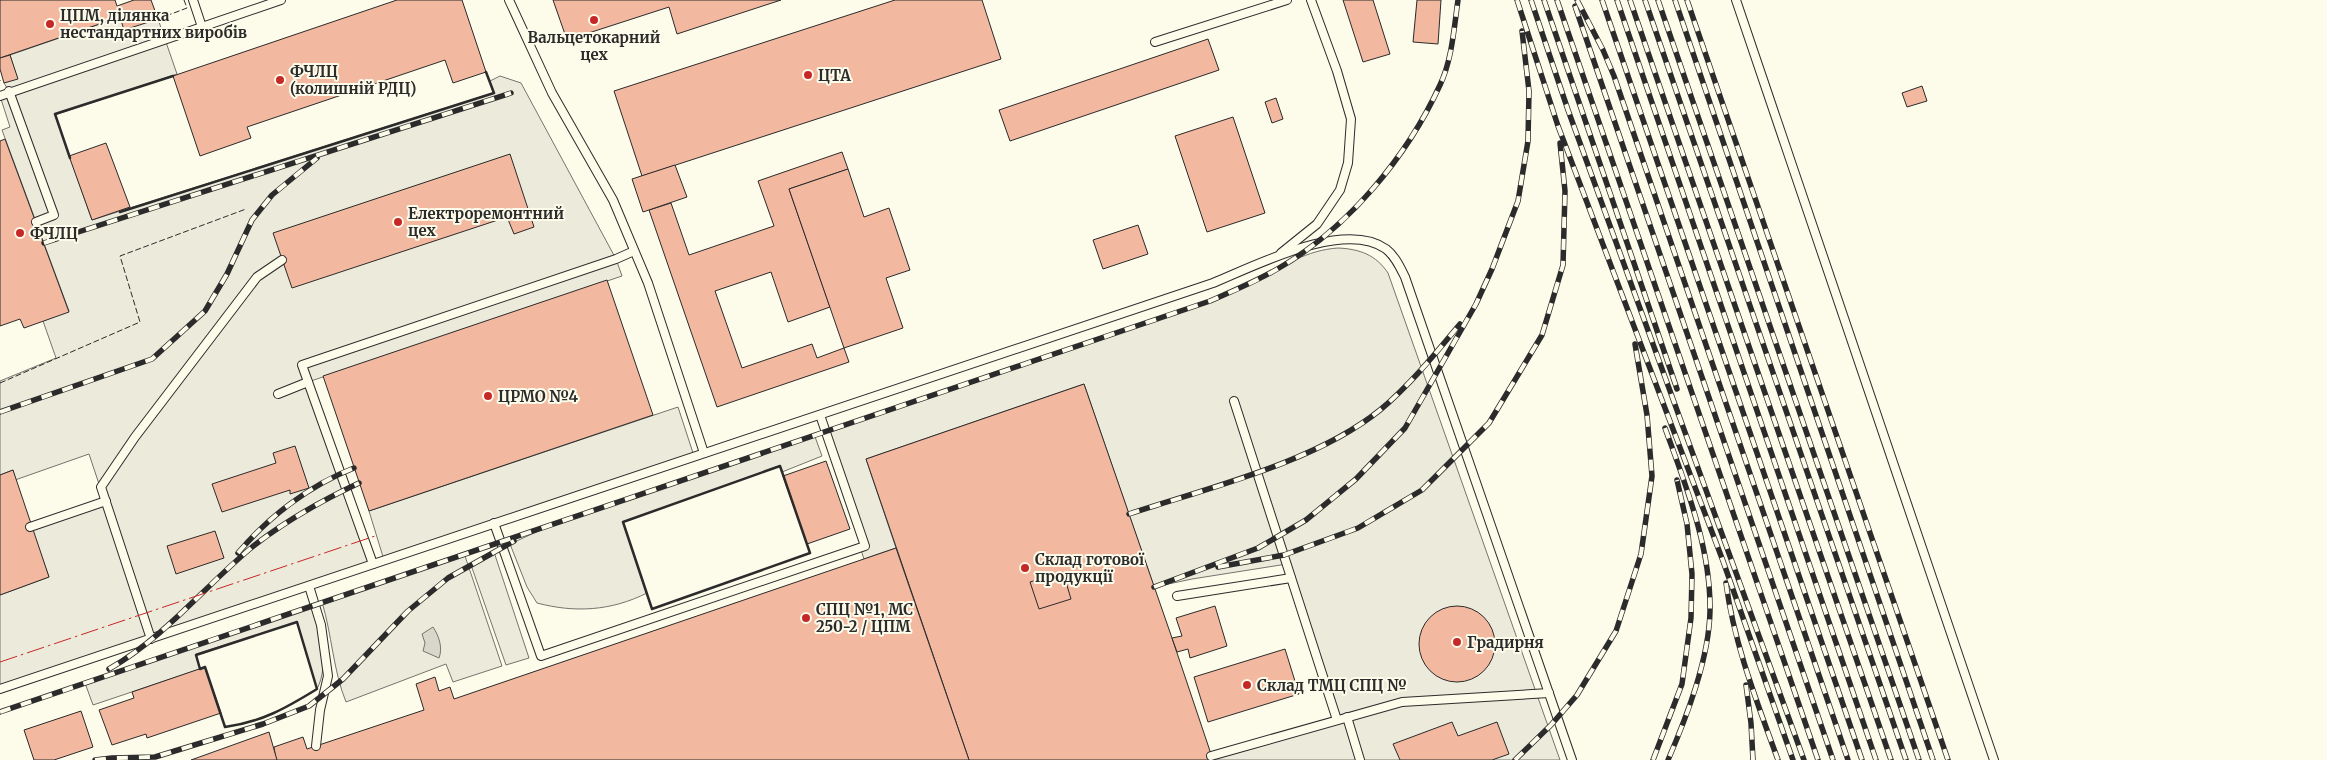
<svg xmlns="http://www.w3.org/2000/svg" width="2327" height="760" viewBox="0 0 2327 760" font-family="Merriweather,serif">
<rect width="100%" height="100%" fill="#fdfbea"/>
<g fill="#ecebdb" stroke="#74746e">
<polygon points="120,17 158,19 177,74 55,115 92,220 493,93 490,81 500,76 521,83 616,259 622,276 308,382 373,564 0,689 0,595 49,577 31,527 105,502 89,454 15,480 13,470 0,475 0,381 56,358 43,321 69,311 2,130 10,127 0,96 9,91 4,83 17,78 10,55"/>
<path d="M1338,248C1360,249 1376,255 1388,273L1560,760H1213L1211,756L1337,720L1287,564L1192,579L1154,587L1084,384L866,459L896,548L864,559L860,547L865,546L826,432L1210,301C1225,294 1241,288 1256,280C1283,266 1307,250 1338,248Z"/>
<polygon points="678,407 694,456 384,560 369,511"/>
<path d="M814,434L822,456L782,472L779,466L623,522L647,593C611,611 575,613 537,603L527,587L510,544L567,518Z"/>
<polygon points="494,552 529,658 506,665 471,565"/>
<path d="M464,553L502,666L453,682L446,664L346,702C333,670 332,635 322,602Z"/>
<path d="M313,605C320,630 330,664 317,689L297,622L196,654L200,669L93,705L85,683Z"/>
</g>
<path fill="#d8d7c9" stroke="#74746e" d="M433,627C439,636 443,648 439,658L423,651L425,643L422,634Z"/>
<g fill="#f2b8a0" stroke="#2b2b2b">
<polygon points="0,0 115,0 117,6 134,0 151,0 158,19 124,30 120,17 0,58"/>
<polygon points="397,0 462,0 486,72 453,83 445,60 247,127 251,138 200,156 173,76"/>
<polygon points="553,0 781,0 677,34 669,7 567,40"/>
<polygon points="895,0 982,0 1001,59 642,176 614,91"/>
<polygon points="1343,0 1373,0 1390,54 1363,62"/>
<polygon points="1417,0 1441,0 1438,44 1413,42"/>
<polygon points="1208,39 1219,70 1010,141 999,110"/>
<polygon points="10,55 18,79 4,83 0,69 0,58"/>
<polygon points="1922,86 1927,101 1907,107 1902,93"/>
<polygon points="1276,98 1283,119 1272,123 1265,102"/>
<polygon points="1233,117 1265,213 1207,232 1175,136"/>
<polygon points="5,139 69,312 24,328 20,319 0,326 0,141"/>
<polygon points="106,143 130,207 92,220 69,156"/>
<polygon points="842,152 848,169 789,189 830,307 788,322 771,272 715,291 742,368 812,344 817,358 844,348 849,362 717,407 649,210 671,203 689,255 774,226 758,181"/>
<polygon points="510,154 534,227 514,234 507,217 292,288 273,233"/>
<polygon points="675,165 687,197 643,212 632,179"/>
<polygon points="848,169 864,217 889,208 910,270 886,278 903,328 844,348 789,189"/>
<polygon points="1138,225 1148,254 1103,269 1093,240"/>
<polygon points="607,280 653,415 369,511 323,376"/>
<polygon points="1084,384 1172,638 1213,760 969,760 866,459"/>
<polygon points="295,446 309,488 290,494 290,490 222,512 212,484 276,463 273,453"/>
<polygon points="826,461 850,529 807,544 783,476"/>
<polygon points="13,470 49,577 0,595 0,475"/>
<polygon points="215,531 224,558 176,574 167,546"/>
<polygon points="896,548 969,760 276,760 274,747 303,737 307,749 424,710 416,684 435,677 439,691 450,687 454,699"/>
<polygon points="1063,572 1071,599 1039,609 1030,582"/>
<polygon points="1215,606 1227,646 1190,658 1188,649 1177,652 1172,638 1182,636 1176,618"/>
<circle cx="1457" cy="644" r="38"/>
<polygon points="1285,649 1299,694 1208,722 1194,677"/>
<polygon points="205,667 221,713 147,738 146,734 112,745 99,710 134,698 132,692"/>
<polygon points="81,711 93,747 54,760 34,760 24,730"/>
<polygon points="1452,722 1458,736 1497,722 1509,754 1492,760 1400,760 1393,744"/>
<polygon points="269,732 277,760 191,760"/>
</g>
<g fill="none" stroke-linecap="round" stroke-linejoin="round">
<defs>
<g id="service">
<polyline points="193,0 202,27"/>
<polyline points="509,0 552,93 613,200 648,283 704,453"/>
<polyline points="1736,0 1994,760"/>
<polyline points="1155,42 1287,0"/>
<polyline points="9,91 54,215 36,222"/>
<polyline points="0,96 281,0"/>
<polyline points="1281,253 1317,224 1340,190 1348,163 1351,119 1337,71 1311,0"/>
<polyline points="278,394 308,382"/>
<polyline points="1234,401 1337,720"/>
<polyline points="494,523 541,656 865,546 820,415"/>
<polyline points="30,527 106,501"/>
<polyline points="373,564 302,365 616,259 634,251"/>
<polyline points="309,586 321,625 328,676 320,710 316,746"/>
<polyline points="1177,596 1291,578"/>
<polyline points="151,639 101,487 135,437 257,277 282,260"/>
<path d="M0,689L1213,283C1255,266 1344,219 1386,249C1395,256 1400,267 1405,277L1572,760"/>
<polyline points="1347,717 1360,760"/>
<polyline points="1211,756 1402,702 1549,693"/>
</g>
</defs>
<use href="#service" stroke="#2b2b2b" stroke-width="10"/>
<use href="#service" stroke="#fdfbea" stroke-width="8"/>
<defs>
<g id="rail">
<polyline points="1517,0 1558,126 1723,561 1793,760"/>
<polyline points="1531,0 1568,110 1804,760"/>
<polyline points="1544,0 1677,389"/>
<polyline points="1557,0 1818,760"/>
<polyline points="1577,0 1603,50 1614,76 1848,760"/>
<polyline points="1602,0 1862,760"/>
<polyline points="1617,0 1876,760"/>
<polyline points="1630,0 1891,760"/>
<polyline points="1645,0 1906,760"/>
<polyline points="1658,0 1919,760"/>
<polyline points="1675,0 1933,760"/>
<polyline points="1687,0 1948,760"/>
<polyline points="1575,6 1833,760"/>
<polyline points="44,243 511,93"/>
<polyline points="0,412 152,359 205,311 227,274 252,220 272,195 317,158"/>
<path d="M1665,428C1686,486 1711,548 1710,611C1709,659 1687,716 1668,760"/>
<path d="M1129,514C1208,488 1316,462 1380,410C1410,385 1436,353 1460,324"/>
<path d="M238,553C268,517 310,485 354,468"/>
<polyline points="1218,567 1284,555 1358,528 1422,490 1489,423 1542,335 1563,265 1565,191 1560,143"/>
<path d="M1726,583C1734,644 1757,702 1778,760"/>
<polyline points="1154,587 1258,548 1306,520 1356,479 1405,428 1476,304 1492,269 1518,201 1528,141 1529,91 1522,31"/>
<path d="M109,669C165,637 202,589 251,548C282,523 323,500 359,483"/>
<polyline points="1746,685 1751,723 1753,760"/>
<path d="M0,712L1210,301C1233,291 1257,281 1279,268C1348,228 1407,157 1440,85C1452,60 1454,28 1458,0"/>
<polyline points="95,760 112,758 155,757 263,724 309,706 343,679 408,611 448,578 514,541"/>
<polyline points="1515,760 1551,725 1577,695 1616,631 1641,554 1652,476 1647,415 1635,344"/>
<polyline points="1653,760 1682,684 1691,618 1692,574 1687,524 1677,480"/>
</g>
</defs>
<use href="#rail" stroke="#2b2b2b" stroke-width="5.5"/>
<use href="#rail" stroke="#fdfbea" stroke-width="4" stroke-dasharray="11" stroke-linecap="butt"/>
<g stroke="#2b2b2b" stroke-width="1" stroke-dasharray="6 2.5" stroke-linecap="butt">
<polyline points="158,19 187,8 184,0"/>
<polyline points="0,80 0,81"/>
<polyline points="0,383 140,322 120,256 246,209"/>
</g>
<g stroke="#2b2b2b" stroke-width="2.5">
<polyline points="70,158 55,114 173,76"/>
<polyline points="120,212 494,93 486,72"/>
<polygon points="780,466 810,553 652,609 623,522"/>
<path d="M297,622L317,689C286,708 262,722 225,727L205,667L200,669L196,655Z"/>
</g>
<polyline stroke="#c62828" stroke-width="1" stroke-dasharray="18 4 2.5 4" stroke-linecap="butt" points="0,662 375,536"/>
</g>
<g fill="#c62828" stroke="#fdfbea" stroke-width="2">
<circle cx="594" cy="20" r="5"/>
<circle cx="50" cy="24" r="5"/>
<circle cx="808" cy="75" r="5"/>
<circle cx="280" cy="80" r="5"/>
<circle cx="398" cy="222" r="5"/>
<circle cx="20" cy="233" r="5"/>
<circle cx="488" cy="396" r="5"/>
<circle cx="1025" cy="568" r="5"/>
<circle cx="806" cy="618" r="5"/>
<circle cx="1457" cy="642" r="5"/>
<circle cx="1247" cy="685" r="5"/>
</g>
<g text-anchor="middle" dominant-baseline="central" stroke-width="4" stroke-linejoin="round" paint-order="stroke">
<g font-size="15" font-weight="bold" fill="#2b2b2b" stroke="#fdfbea" text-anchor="start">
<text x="60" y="15">ЦПМ, ділянка<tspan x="60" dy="17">нестандартних виробів</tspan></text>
<text x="594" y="37" text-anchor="middle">Вальцетокарний<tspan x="594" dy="17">цех</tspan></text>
<text x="290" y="71">ФЧЛЦ<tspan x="290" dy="17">(колишній РДЦ)</tspan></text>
<text x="818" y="75">ЦТА</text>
<text x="408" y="213">Електроремонтний<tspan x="408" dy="17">цех</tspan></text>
<text x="30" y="233">ФЧЛЦ</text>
<text x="498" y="396">ЦРМО №4</text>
<text x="1035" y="559">Склад готової<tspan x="1035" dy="17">продукції</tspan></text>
<text x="816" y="609">СПЦ №1, МС<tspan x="816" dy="17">250-2 / ЦПМ</tspan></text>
<text x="1467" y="642">Градирня</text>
<text x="1257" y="685">Склад ТМЦ СПЦ №</text>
</g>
</g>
</svg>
